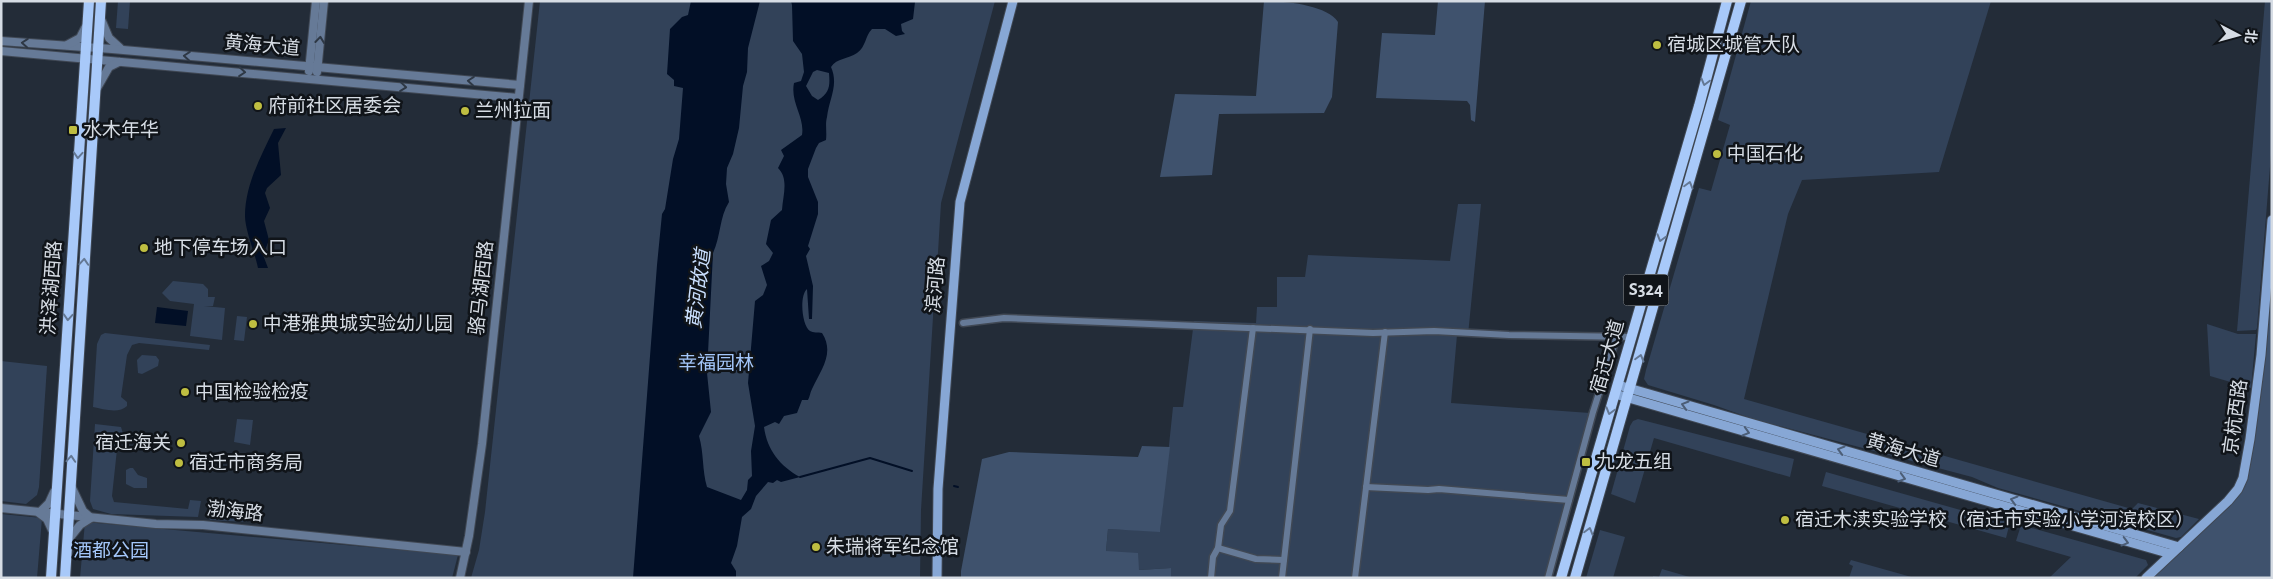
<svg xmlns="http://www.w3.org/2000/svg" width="2273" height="579" viewBox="0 0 2273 579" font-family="'Alegreya Sans','Noto Sans SC',sans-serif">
<rect width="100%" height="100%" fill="#232c38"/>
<g fill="#324259">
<polygon points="118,1 130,1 128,29 116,28"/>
<polygon points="540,1 995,1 941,203 937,269 933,284 933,317 921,510 920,578 471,578 479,550 485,512"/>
<polygon points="1751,1 1991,1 1939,172 1802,180 1788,214 1744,399 2132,509 2138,503 2199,519 2181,537 2176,538 1998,488 1972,477 1753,419 1714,405 1648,385 1644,379 1646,370 1699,188 1711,191 1730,125 1718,120"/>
<polygon points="2265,1 2272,1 2272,142 2257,328 2256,330 2237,331"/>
<polygon points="1458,204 1481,204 1468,335 1457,335 1451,403 1590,413 1546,578 1171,578 1171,568 1139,570 1106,551 1108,529 1160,531 1173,407 1183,407 1194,321 1256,323 1257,307 1277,307 1277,277 1305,277 1308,255 1450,261"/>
<polygon points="173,281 203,284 208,289 208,297 215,297 213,306 204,306 225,308 222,340 190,336 194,304 170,301 162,293"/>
<polygon points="237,316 247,317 244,341 234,340"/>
<polygon points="2207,324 2238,334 2256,334 2251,388 2210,376"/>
<path d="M105,333L210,345L209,350L139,343L132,345L127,355L121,397L127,402V406C119,414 103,409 93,407L97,344L101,335Z"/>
<polygon points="142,355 156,356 159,360 158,366 142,374 138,373 137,360"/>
<polygon points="1,361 47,366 39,487 37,495 26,504 1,501"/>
<polygon points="237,419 253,420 250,445 234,442"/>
<polygon points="1638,419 1794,459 1790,477 1654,438 1635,503 1611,494 1630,426 1633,421"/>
<polygon points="95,424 121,427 125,440 118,440 112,496 114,502 188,509 190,500 201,501 198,517 111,514 93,509 90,501"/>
<polygon points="130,468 133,468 138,475 147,478 147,488 134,488 126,484 126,470"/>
<polygon points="1826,472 1964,511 2010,522 2006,538 1822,486"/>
<polygon points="209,509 248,513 247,522 210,520 208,515"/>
<polygon points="1,514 42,518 37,578 1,578"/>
<polygon points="85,522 458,555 452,578 80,578"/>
<polygon points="2021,525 2146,560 2148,565 2135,578 2049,578 2071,557 2016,541"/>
<polygon points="1600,530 1625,537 1613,578 1586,578"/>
<polygon points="1851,560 1915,578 1849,578 1853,566 1849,564"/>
<polygon points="1662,569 1693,578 1653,578 1653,576 1659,577"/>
</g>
<g fill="#3f526d">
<path d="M1264,1C1284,1 1327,5 1338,22L1332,97L1324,113L1219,114L1212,175L1160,177L1175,94L1256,96Z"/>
<polygon points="1438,1 1485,1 1475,122 1471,120 1470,105 1467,101 1376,98 1382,33 1435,35"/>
<polygon points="2272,254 2272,578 2152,578 2231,505 2242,490"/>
<polygon points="1142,446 1170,447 1160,532 1108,529 1106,551 1138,553 1139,570 1171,568 1171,578 961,578 961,571 982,459 1009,452 1138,457"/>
</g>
<g fill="#020f26" fill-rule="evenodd">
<path d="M691,1H760L748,48L747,72L743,86L739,128L733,154L727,168L726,184L729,202C719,218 721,236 713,253L707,373L711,412L699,436C704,453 702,470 707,487L741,500L747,490L748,480L752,476L751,451L755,426L748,383L755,301L763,295L767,285L761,266L769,261L773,253L766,244L771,220L782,210C783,195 789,179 778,168L784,156L781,150L802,135C805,117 790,102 794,83L801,81L804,72L802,54L793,41L792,5L791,1L915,2L913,19L901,24L902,31L905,34L896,36L885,29H872C865,36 866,47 857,53C848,59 837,58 831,67C839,85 829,99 827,117C825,124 827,132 826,140L819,143L816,148L808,169V177L818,202V214L808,246L810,249L806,256L813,286L812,319H809L807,289C799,296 802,326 810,331C813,333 818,332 822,333C835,353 821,370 812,389C810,393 810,396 808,400H802L797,413L784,416L779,424L775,422L764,427C767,450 780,466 800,477L781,482L777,480L773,483L768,482L756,496L751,509L742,517L737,546L731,563L736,571V578H633L657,265L662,214L665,209L673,159L679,139L683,88L674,86V80L667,74L670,29L682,17L688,15ZM817,70L829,73C830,85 830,93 818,100L812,96L806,86L813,72Z"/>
<path d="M286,128L278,143L281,175L267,188L265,193L270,208L264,221L269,240L263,255L268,268H258C255,253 245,230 245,216C245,185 261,156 274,129Z"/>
<polygon points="157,307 188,311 186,326 155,323"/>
</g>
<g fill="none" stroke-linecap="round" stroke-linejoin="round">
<g stroke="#020f26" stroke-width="2">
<polyline points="800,477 870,458 912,471"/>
<polyline points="954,486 958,487"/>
</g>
<defs>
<g id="minor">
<polyline points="963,323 1004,318 1373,333 1434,331 1509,335 1632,337"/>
<polyline points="1366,487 1428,490 1439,489 1569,500"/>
<polyline points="1218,548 1256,559 1284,560"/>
<polyline points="1211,578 1213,557 1218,548 1221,525 1230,511 1253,328"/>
<polyline points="1282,578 1310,329"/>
<polyline points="1355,578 1385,332"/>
<polyline points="1548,578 1593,412 1617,336"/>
</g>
<g id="tertiary">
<polyline points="101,19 109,38 120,48"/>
<polyline points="1,41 112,49 520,85"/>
<polyline points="67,45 80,38 85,28"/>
<polyline points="1,51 518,98"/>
<polyline points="309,71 316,1"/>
<polyline points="317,72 324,1"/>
<polyline points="97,88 109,67 119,62"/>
<polyline points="1,508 156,524 203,525 466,552"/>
<polyline points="53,532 47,519 39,513 49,503 54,492"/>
<polyline points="68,540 80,525 91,518 83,511 72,488"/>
<polyline points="460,578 469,536 482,444 529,1"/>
</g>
<g id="secondary">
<polyline points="1618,385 2179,547"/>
<polyline points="1615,394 2171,554"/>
<polyline points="937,578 938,489 960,202 1013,1"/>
<polyline points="2146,578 2228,501 2238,489 2243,478 2250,439 2261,355 2272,220"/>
</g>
<g id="primary">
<polyline points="51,578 89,1"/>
<polyline points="65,578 101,1"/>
<polyline points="1561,578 1699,106 1727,1"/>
<polyline points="1575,578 1741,1"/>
</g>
</defs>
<use href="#minor" stroke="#404854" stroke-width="9"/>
<use href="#tertiary" stroke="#404854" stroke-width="10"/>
<use href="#secondary" stroke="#404854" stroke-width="11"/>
<use href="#primary" stroke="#404854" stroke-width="12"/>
<use href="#minor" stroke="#667a97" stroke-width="6"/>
<use href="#tertiary" stroke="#667a97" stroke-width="8"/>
<use href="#secondary" stroke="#87a7d5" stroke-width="9"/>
<use href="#primary" stroke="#a8c9f9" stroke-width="10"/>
</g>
<defs><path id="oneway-chevron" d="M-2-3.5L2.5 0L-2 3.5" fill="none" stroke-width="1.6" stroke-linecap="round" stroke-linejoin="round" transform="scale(1.25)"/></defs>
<g stroke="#2e3845">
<use href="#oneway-chevron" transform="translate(320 40) rotate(-84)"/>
<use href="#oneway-chevron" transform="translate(25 43) rotate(-176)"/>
<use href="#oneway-chevron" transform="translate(187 56) rotate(-175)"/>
<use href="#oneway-chevron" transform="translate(242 72) rotate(5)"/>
<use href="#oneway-chevron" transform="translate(471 81) rotate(-175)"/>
<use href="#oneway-chevron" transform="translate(403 87) rotate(6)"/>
</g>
<g stroke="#647894">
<use href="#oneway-chevron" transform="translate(1705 82) rotate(105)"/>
<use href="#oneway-chevron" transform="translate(78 155) rotate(94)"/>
<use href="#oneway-chevron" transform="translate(1689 185) rotate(-74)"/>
<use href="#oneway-chevron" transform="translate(1661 238) rotate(106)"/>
<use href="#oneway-chevron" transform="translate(84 262) rotate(-86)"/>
<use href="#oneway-chevron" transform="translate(68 317) rotate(94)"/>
<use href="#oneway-chevron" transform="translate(1640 358) rotate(-74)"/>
<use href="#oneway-chevron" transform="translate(1610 411) rotate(106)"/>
<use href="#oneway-chevron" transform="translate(71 459) rotate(-86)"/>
<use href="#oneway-chevron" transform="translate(1589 531) rotate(-74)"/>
</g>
<g stroke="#4c5e77">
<use href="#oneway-chevron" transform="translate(1685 405) rotate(-164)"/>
<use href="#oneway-chevron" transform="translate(1746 432) rotate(16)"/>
<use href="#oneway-chevron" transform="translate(1841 450) rotate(-164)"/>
<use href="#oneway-chevron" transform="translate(1902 478) rotate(16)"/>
<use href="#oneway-chevron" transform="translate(2014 500) rotate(-164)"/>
<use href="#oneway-chevron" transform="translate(2125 542) rotate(15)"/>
</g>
<g fill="#bfbe41" stroke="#101419" stroke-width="2">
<circle cx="1657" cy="45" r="5"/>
<circle cx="258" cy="106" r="5"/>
<circle cx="465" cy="111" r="5"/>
<rect x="68" y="125" width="10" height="10" rx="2.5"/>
<circle cx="1717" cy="154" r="5"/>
<circle cx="144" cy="248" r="5"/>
<circle cx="253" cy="324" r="5"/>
<circle cx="185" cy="392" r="5"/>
<circle cx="181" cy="443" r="5"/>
<rect x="1581" y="457" width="10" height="10" rx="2.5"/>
<circle cx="179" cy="463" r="5"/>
<circle cx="1785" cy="520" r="5"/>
<circle cx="816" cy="547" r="5"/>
</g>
<g text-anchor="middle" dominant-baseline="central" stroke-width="5" stroke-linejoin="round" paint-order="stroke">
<rect fill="#101419" stroke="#9ba0a7" stroke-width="1" x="1623.5" y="274.5" width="45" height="31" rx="4"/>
<g font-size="18" font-weight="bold" fill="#d6dce4">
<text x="1646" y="290">S324</text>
</g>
<g font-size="19" fill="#d6dce4" stroke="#101419" text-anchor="start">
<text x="1667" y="45">宿城区城管大队</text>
<text x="268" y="106">府前社区居委会</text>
<text x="475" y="111">兰州拉面</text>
<text x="83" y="130">水木年华</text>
<text x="1727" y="154">中国石化</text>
<text x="154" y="248">地下停车场入口</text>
<text x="263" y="324">中港雅典城实验幼儿园</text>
<text x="195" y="392">中国检验检疫</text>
<text x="171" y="443" text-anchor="end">宿迁海关</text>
<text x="1596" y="462">九龙五组</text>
<text x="189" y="463">宿迁市商务局</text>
<text x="1795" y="520">宿迁木渎实验学校（宿迁市实验小学河滨校区）</text>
<text x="826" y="547">朱瑞将军纪念馆</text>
</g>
<g font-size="19" fill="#d6dce4" stroke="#101419">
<text transform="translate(262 46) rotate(5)">黄海大道</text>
<text transform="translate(936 285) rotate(-85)">滨河路</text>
<text transform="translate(52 288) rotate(-86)">洪泽湖西路</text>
<text transform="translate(482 288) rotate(-84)">骆马湖西路</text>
<text transform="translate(1608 357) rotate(-74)">宿迁大道</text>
<text transform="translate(2236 417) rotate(-82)">京杭西路</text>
<text transform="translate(1903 451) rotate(16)">黄海大道</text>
<text transform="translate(235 512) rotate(6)">渤海路</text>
</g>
<g font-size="19" fill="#a3c6f9" stroke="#101419">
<text x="716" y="363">幸福园林</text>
<text x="111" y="551">酒都公园</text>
</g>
<g font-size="20" font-style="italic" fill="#c9dffe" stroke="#101419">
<text transform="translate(699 289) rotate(-83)">黄河故道</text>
</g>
</g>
<rect width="2273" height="579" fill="none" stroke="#d6dce4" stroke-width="5"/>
<g transform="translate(2238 35) rotate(96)" stroke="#101419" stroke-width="4" paint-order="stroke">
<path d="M0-4L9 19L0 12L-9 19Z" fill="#d6dce4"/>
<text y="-8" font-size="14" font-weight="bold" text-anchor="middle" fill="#d6dce4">北</text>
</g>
</svg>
